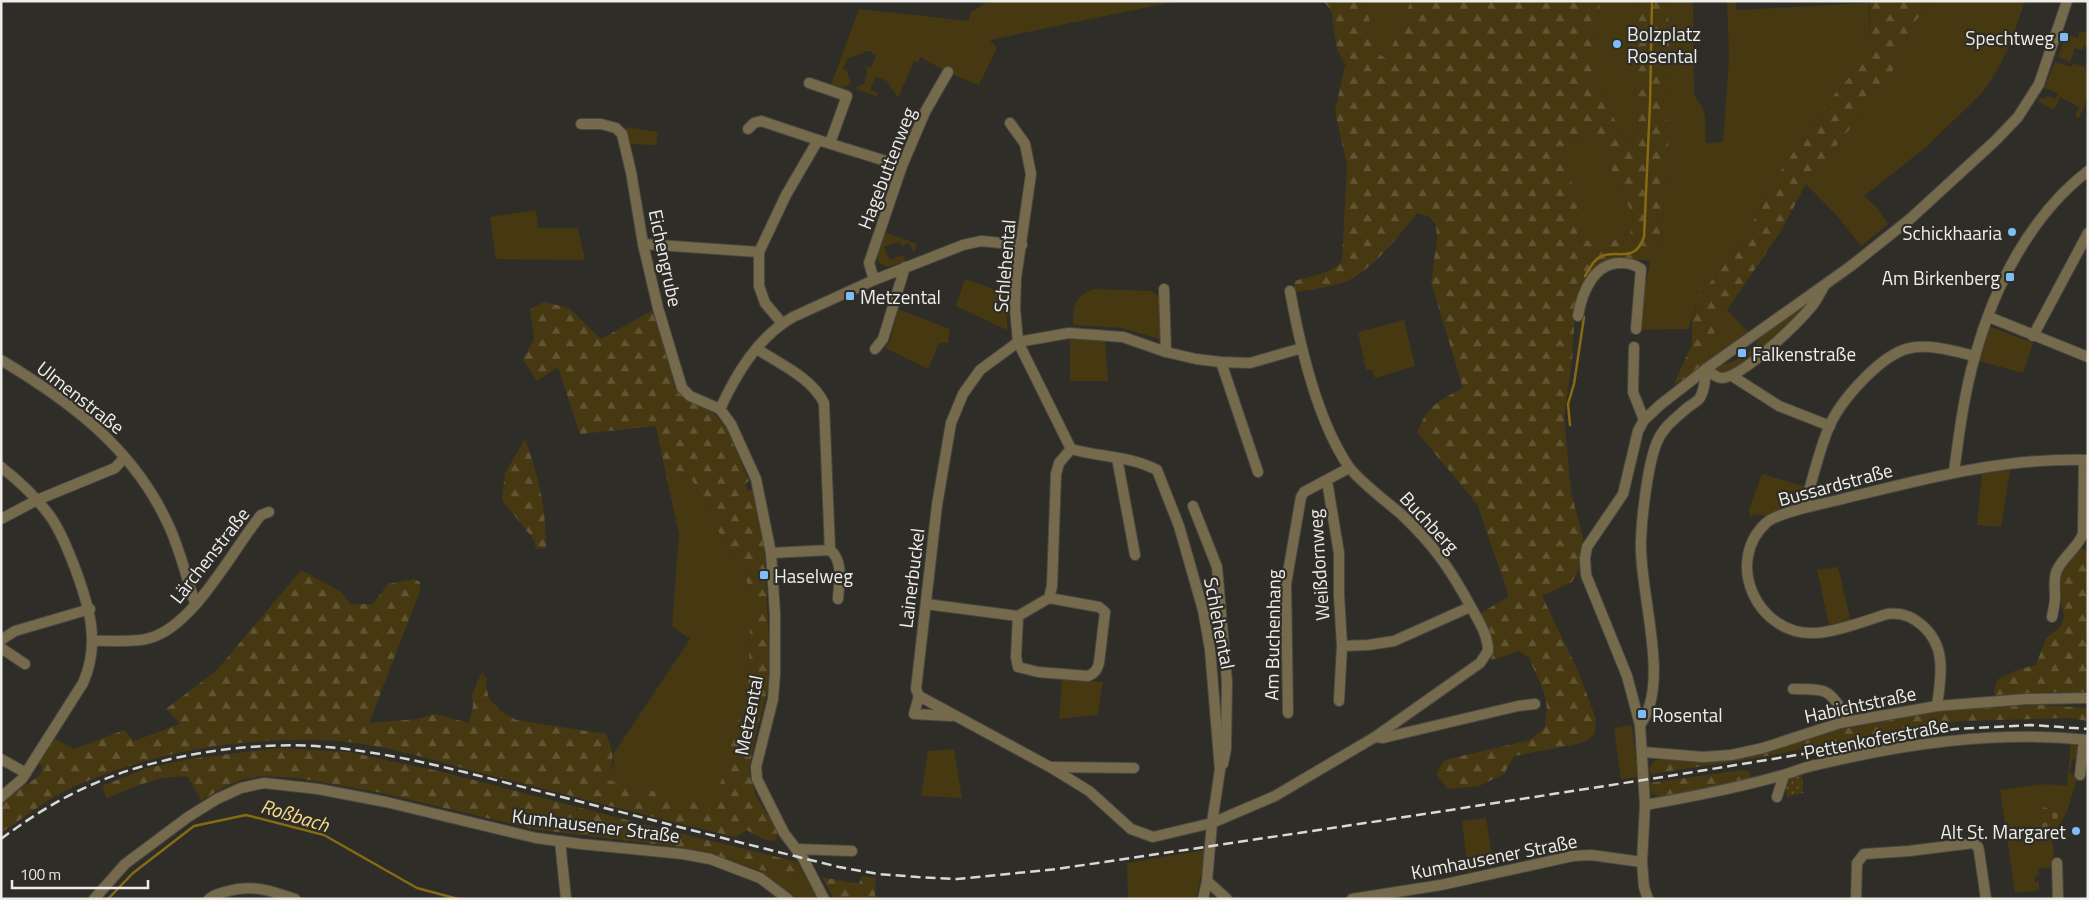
<svg xmlns="http://www.w3.org/2000/svg" width="2089" height="900" viewBox="0 0 2089 900" font-family="'Titillium Web',sans-serif">
<defs>
<pattern id="forest-firs" width="22" height="20" patternUnits="userSpaceOnUse" patternTransform="scale(1.25)"><rect width="22" height="20" fill="#463810"/><path d="M5 1l3.5 6h-7zM16 11l3.5 6h-7z" fill="#615533"/></pattern>
<pattern id="cemetery-stones" width="16" height="16" patternUnits="userSpaceOnUse" patternTransform="scale(1.25)"><rect width="16" height="16" fill="#463810"/><path d="M2 7V4a2 2 0 0 1 4 0v3zM10 15v-3a2 2 0 0 1 4 0v3z" fill="#615533"/></pattern>
<pattern id="park-dots" width="8" height="8" patternUnits="userSpaceOnUse" patternTransform="scale(1.25)"><rect width="8" height="8" fill="#463810"/><path d="M2 2h.1M6 6h.1" fill="none" stroke="#615533" stroke-width="1.8" stroke-linecap="round"/></pattern>
</defs>
<rect width="100%" height="100%" fill="#2f2d28"/>
<g fill="#463810">
<polygon points="988,1 1177,1 990,40 997,48 979,85 951,74 920,57 918,63 914,61 898,98 887,81 876,77 870,89 877,93 877,97 855,88 864,84 867,74 866,66 871,68 876,56 872,54 871,51 865,51 864,53 848,58 843,69 847,71 851,84 840,88 831,85 859,9 969,21 970,13"/>
<path d="M1364,1H1410C1407,14 1393,48 1385,58L1379,54Z"/>
<path d="M1600,1H1640C1638,27 1635,53 1634,79C1633,103 1642,118 1632,144L1624,139L1595,78L1593,43L1596,38Z"/>
<polygon points="1668,1 1693,1 1694,95 1703,108 1705,118 1706,143 1723,142 1729,58 1727,1 1736,1 1737,10 1869,3 1869,55 1837,91 1796,147 1773,183 1748,232 1700,296 1688,329 1638,330 1644,282 1647,279 1650,261 1661,240 1669,133 1664,94 1669,50"/>
<polygon points="1931,1 2025,1 2010,45 1995,74 1983,92 1925,148 1864,196 1877,208 1888,224 1861,246 1839,218 1806,184 1886,83 1897,63 1912,26"/>
<polygon points="2080,31 2088,33 2088,47 2084,45 2082,50 2075,48 2070,62 2058,57 2066,34 2078,38"/>
<polygon points="2088,61 2088,97 2079,118 2075,116 2079,107 2060,97 2054,110 2038,101 2041,97 2045,99 2047,96 2055,99 2058,93 2044,88 2055,62 2071,67 2073,63 2085,67"/>
<polygon points="625,127 658,132 656,145 629,144"/>
<polygon points="1564,136 1590,137 1600,146 1634,218 1630,239 1577,241 1577,201 1565,159"/>
<polygon points="536,210 538,228 578,228 585,260 496,259 490,217"/>
<polygon points="884,232 917,244 914,253 909,243 902,246 899,241 884,247 890,260 903,255 906,261 888,267 879,263 877,255"/>
<polygon points="965,279 1007,294 1007,330 956,306"/>
<path d="M1093,289L1151,291L1161,298L1162,340L1122,328L1074,325L1073,323C1074,303 1074,298 1093,289Z"/>
<path d="M1814,297C1789,327 1759,356 1724,375L1715,370L1721,364C1736,364 1753,350 1760,337Z"/>
<polygon points="898,309 950,329 948,343 939,343 928,369 885,348 890,342"/>
<polygon points="1727,310 1749,333 1706,363 1713,336"/>
<polygon points="1404,320 1415,366 1375,378 1371,369 1366,370 1358,332"/>
<polygon points="1991,327 2033,343 2023,373 1979,361 1989,329"/>
<polygon points="1088,338 1105,339 1108,381 1070,381 1070,339"/>
<polygon points="2010,470 2001,527 1977,525 1982,473"/>
<polygon points="1762,474 1807,487 1801,504 1767,516 1753,514 1752,518 1750,516 1749,509"/>
<polygon points="690,476 729,552 747,568 746,580 753,603 750,629 748,692 739,719 731,727 722,779 710,806 607,780 614,763 614,753 690,639 672,626 679,534 667,480"/>
<polygon points="1838,567 1851,622 1829,625 1817,570"/>
<polygon points="1062,679 1103,682 1098,715 1059,719"/>
<polygon points="1632,725 1638,777 1621,779 1614,728"/>
<polygon points="2071,744 2079,746 2078,759 2072,759 2070,773 2078,775 2067,812 2042,807 2036,837 2052,840 2054,852 2051,868 2038,868 2039,876 2035,877 2035,882 2039,882 2039,890 2015,893 2000,790 2046,784 2067,786"/>
<polygon points="954,749 962,798 921,796 928,751"/>
<polygon points="1486,818 1493,862 1468,873 1462,821"/>
<polygon points="1205,850 1204,875 1201,876 1196,899 1128,899 1127,863"/>
<polygon points="752,868 780,874 803,872 821,899 795,899 762,873"/>
</g>
<g fill="url(#forest-firs)" fill-rule="evenodd">
<path d="M1323,1H1364L1379,54L1385,58C1393,48 1407,14 1410,1H1600L1596,38L1593,43L1596,47L1595,78L1624,139L1632,144C1642,118 1633,103 1634,79C1635,53 1638,27 1640,1H1668L1669,50L1664,94L1669,133L1661,240L1650,261C1635,259 1619,258 1604,263L1575,314L1572,360L1564,418L1571,492L1584,542V560L1572,582L1542,596L1578,671L1596,719L1595,734L1583,743L1514,756L1504,774L1479,786L1448,789L1436,774L1444,760L1530,740L1545,727L1547,708L1544,692L1529,658L1519,651L1491,661L1493,643L1481,613L1509,596L1477,504L1417,432C1429,404 1438,402 1463,388L1431,282L1437,239L1436,224L1428,216L1417,213C1401,234 1372,270 1347,281C1334,286 1308,291 1293,292L1295,281C1311,275 1330,275 1342,261L1347,165L1335,112L1345,65L1337,49L1331,10ZM1564,136L1590,137L1600,146L1634,218L1629,239L1577,241V201L1565,159Z"/>
<polygon points="1870,1 1931,1 1912,26 1897,63 1886,83 1806,184 1781,231 1727,310 1713,336 1706,363 1694,375 1674,384 1692,344 1692,321 1700,296 1748,232 1773,183 1796,147 1837,91 1869,55"/>
<path d="M544,302L569,308L601,339L653,310L676,390L686,399L715,414L727,429L749,481L745,484L748,491L753,489L763,531L766,574L763,575V581H766L770,664L768,689L756,734L749,769L756,796L778,831L776,840C765,843 756,835 747,830L735,837C651,817 569,795 485,774C439,762 387,745 339,741C250,735 154,751 73,787C48,799 24,817 1,833V802L39,776L43,767L38,763L53,738L74,749L124,730L134,741L180,724L166,709L217,670L301,570L340,591L351,604H373L388,584L414,579L420,582V591L369,723L417,719L435,714L469,723L473,706L472,695L482,672L487,679L486,687L489,698L501,711L516,720L606,734C615,757 614,757 608,780L710,805L722,779L731,727L739,719L748,692L750,629L753,603L746,580L747,568L729,552L690,476L667,480L656,426L580,434L558,367L537,381L523,359L534,339L530,309Z"/>
<path d="M525,439C539,478 546,507 546,548L536,549L534,540L502,500L505,473Z"/>
<polygon points="2080,548 2088,551 2088,694 2059,692 1996,695 1994,692 1997,680 2017,670 2036,665 2046,638 2060,627 2062,623 2064,617 2058,584 2063,567"/>
<polygon points="2040,705 2088,708 2088,721 2068,718 1962,721 1907,728 1751,759 1650,774 1649,768 1654,761 1663,759 1691,762 1723,761 1745,757 1833,731 1922,714 1973,708"/>
<path d="M279,748L348,752L443,772L647,825L797,862L803,872L780,874L752,868L720,857L678,847L533,829L382,793L298,778L264,776L244,779L224,787L201,801L188,777C161,774 133,788 107,798L102,786L147,768L189,759Z"/>
<polygon points="1742,770 1750,772 1751,777 1749,780 1661,796 1654,795 1649,790 1649,783"/>
<polygon points="862,876 876,878 875,899 834,899 822,877 859,884"/>
</g>
<polygon fill="url(#cemetery-stones)" points="2042,807 2067,812 2054,834 2052,840 2035,837"/>
<polygon fill="url(#park-dots)" points="1802,773 1803,793 1787,797 1785,781"/>
<g fill="none" stroke-linecap="round" stroke-linejoin="round">
<g stroke="#866a14" stroke-width="2.5">
<path d="M1585,276C1589,270 1593,260 1600,257C1616,248 1634,265 1644,237L1650,104L1652,1"/>
<polyline points="1570,425 1568,404 1574,384 1584,317"/>
<polyline points="108,899 133,873 194,826 246,815 324,835 417,888 458,899"/>
</g>
<defs>
<g id="minor">
<polyline points="809,83 847,96 830,143"/>
<path d="M1010,123L1025,144L1031,174L1016,278L1015,308L1018,342L1071,449C1099,457 1131,456 1157,470L1179,526L1203,610L1210,649L1220,770L1212,823L1207,881L1203,899"/>
<polyline points="581,124 601,124 616,128 622,134 631,172 643,244 658,308 682,388 690,396 720,409"/>
<polyline points="748,129 754,123 761,121 818,140"/>
<polyline points="643,244 759,252"/>
<polyline points="874,280 869,263 902,166 925,112 948,72"/>
<polyline points="1164,289 1166,352"/>
<path d="M1290,291C1300,346 1317,421 1349,467C1359,481 1387,502 1402,515C1434,545 1451,570 1472,609C1479,622 1488,635 1488,651L1480,663L1375,737L1275,796L1212,823L1153,837L1131,829L1089,791L1050,767L919,696L916,689L937,505L951,423L963,394L980,370L1018,342L1069,333L1123,337L1166,352L1196,359L1221,362L1250,363L1302,348"/>
<path d="M1578,316C1582,292 1594,262 1622,263C1629,263 1635,265 1641,269L1636,329"/>
<polyline points="1989,317 2088,357"/>
<polyline points="782,323 765,303 759,286 759,252 786,195 818,140 902,166"/>
<polyline points="2033,336 2088,233"/>
<polyline points="1634,347 1633,392 1644,420"/>
<path d="M757,349C780,364 812,378 824,403L830,550L771,553"/>
<polyline points="875,349 883,339 905,267"/>
<path d="M1,360C71,402 133,448 168,524C180,549 186,577 195,603"/>
<polyline points="1221,362 1258,472"/>
<path d="M1706,369C1712,373 1715,378 1722,378C1743,377 1798,323 1812,306C1817,300 1820,293 1824,286"/>
<polyline points="1732,376 1779,406 1830,426"/>
<polyline points="1117,458 1135,555"/>
<path d="M1,467C19,481 36,497 50,516C61,532 68,550 75,568C89,606 101,643 83,683L22,779L1,797"/>
<path d="M1954,472C1959,434 1964,394 1975,356C1994,287 2030,216 2088,171"/>
<polyline points="1327,481 1339,553 1339,595 1342,646 1339,701"/>
<polyline points="1193,506 1217,567 1227,682 1226,749 1223,764"/>
<path d="M1804,508C1812,482 1818,453 1829,427C1840,401 1881,354 1910,348C1931,344 1954,351 1975,356"/>
<polyline points="1,519 37,500 115,468 124,458"/>
<path d="M830,550C844,561 839,583 838,599"/>
<polyline points="926,604 1018,616 1049,598 1052,586 1056,474 1059,463 1071,449"/>
<path d="M1018,616L1016,657L1018,667L1038,672L1088,676C1095,673 1097,670 1099,663L1105,612L1099,607L1049,598"/>
<path d="M2052,617C2053,611 2055,604 2055,597C2055,587 2053,579 2057,570C2064,556 2077,548 2083,534L2084,460"/>
<polyline points="1,640 15,631 90,609"/>
<path d="M93,641C110,640 135,643 150,638C194,626 233,549 261,515L269,512"/>
<polyline points="1342,646 1368,645 1394,641 1470,607"/>
<polyline points="1,648 25,664"/>
<path d="M1793,689C1833,689 1827,690 1850,721"/>
<polyline points="919,696 914,714 951,716"/>
<path d="M1937,706C1939,690 1942,675 1940,659C1937,633 1913,610 1887,614C1868,620 1834,633 1814,633C1757,635 1724,562 1766,523C1778,512 1822,504 1838,500C1920,480 2003,457 2088,460"/>
<polyline points="1288,713 1286,584 1301,497 1304,492 1349,468"/>
<path d="M1640,725C1672,683 1638,590 1641,539C1642,515 1648,463 1657,442C1663,427 1676,418 1687,408C1691,405 1696,402 1699,399C1705,391 1705,378 1706,369"/>
<polyline points="1376,737 1383,738 1518,706 1535,704"/>
<polyline points="1643,752 1703,757 1731,755 1763,748 1840,723 1937,706 2027,699 2088,698"/>
<polyline points="1,759 26,773"/>
<polyline points="1051,767 1134,768"/>
<polyline points="2080,775 2084,740"/>
<polyline points="1777,797 1784,775"/>
<path d="M1645,805C1691,797 1738,788 1783,775C1794,772 1804,767 1816,765C1904,744 1997,730 2088,740"/>
<polyline points="560,841 566,899"/>
<polyline points="796,849 852,851"/>
<polyline points="2057,863 2058,899"/>
<polyline points="1207,881 1227,899"/>
<polyline points="94,899 125,864 188,817 217,799 241,788 264,783 318,789 386,802 536,838 581,844 683,854 710,859 760,878 788,899"/>
<path d="M209,899C214,894 221,893 228,891C252,884 272,891 295,899"/>
<path d="M824,899L803,858L784,833L757,779L756,767L773,699L775,673V614L771,553L756,479L731,424L720,409C736,374 758,337 793,317L874,280L963,245L981,241L1022,245"/>
<polyline points="1352,899 1441,885 1573,856 1591,855 1642,862"/>
<polyline points="1648,899 1644,887 1642,862 1645,805 1640,725 1627,676 1586,575 1585,558 1587,547 1623,494 1638,431 1644,420 1660,405 1710,366 1851,266 1910,219 1995,141 2018,117 2039,84 2067,1"/>
<polyline points="1856,899 1857,863 1864,854 1909,851 1973,843 1978,847 1979,851 1986,899"/>
</g>
</defs>
<use href="#minor" stroke="#4a4843" stroke-width="12"/>
<use href="#minor" stroke="#756a4c" stroke-width="10"/>
<path stroke="#d9d8d4" stroke-width="2.5" stroke-dasharray="10 5" stroke-linecap="butt" d="M1,839C29,818 59,799 91,785C156,755 256,740 327,747C405,754 482,777 558,796C652,820 745,844 839,867L878,874L918,877L957,879L1057,869L1379,821L1663,777L1955,729L2031,725L2088,729"/>
</g>
<g fill="#7dbef9" stroke="#2f2d28" stroke-width="2">
<rect x="2059" y="32" width="10" height="10" rx="2.5"/>
<circle cx="1617" cy="44" r="5"/>
<circle cx="2012" cy="232" r="5"/>
<rect x="2005" y="272" width="10" height="10" rx="2.5"/>
<rect x="845" y="291" width="10" height="10" rx="2.5"/>
<rect x="1737" y="348" width="10" height="10" rx="2.5"/>
<rect x="759" y="570" width="10" height="10" rx="2.5"/>
<rect x="1637" y="709" width="10" height="10" rx="2.5"/>
<circle cx="2076" cy="831" r="5"/>
</g>
<g text-anchor="middle" dominant-baseline="central" stroke-width="4.5" stroke-linejoin="round" paint-order="stroke">
<g font-size="19" fill="#eeede9" stroke="#2f2d28" text-anchor="start">
<text x="1627" y="33">Bolzplatz<tspan x="1627" dy="22">Rosental</tspan></text>
<text x="2054" y="37" text-anchor="end">Spechtweg</text>
<text x="2002" y="232" text-anchor="end">Schickhaaria</text>
<text x="2000" y="277" text-anchor="end">Am Birkenberg</text>
<text x="860" y="296">Metzental</text>
<text x="1752" y="353">Falkenstraße</text>
<text x="774" y="575">Haselweg</text>
<text x="1652" y="714">Rosental</text>
<text x="2066" y="831" text-anchor="end">Alt St. Margaret</text>
</g>
<g font-size="19" fill="#eeede9" stroke="#2f2d28">
<text transform="translate(886 168) rotate(-69)">Hagebuttenweg</text>
<text transform="translate(666 258) rotate(78)">Eichengrube</text>
<text transform="translate(1004 266) rotate(-85)">Schlehental</text>
<text transform="translate(81 397) rotate(38)">Ulmenstraße</text>
<text transform="translate(1835 484) rotate(-15)">Bussardstraße</text>
<text transform="translate(1430 522) rotate(47)">Buchberg</text>
<text transform="translate(209 555) rotate(-52)">Lärchenstraße</text>
<text transform="translate(1318 565) rotate(-94)">Weißdornweg</text>
<text transform="translate(911 578) rotate(-83)">Lainerbuckel</text>
<text transform="translate(1220 623) rotate(79)">Schlehental</text>
<text transform="translate(1272 635) rotate(-89)">Am Buchenhang</text>
<text transform="translate(1860 704) rotate(-12)">Habichtstraße</text>
<text transform="translate(748 715) rotate(-79)">Metzental</text>
<text transform="translate(1876 738) rotate(-11)">Pettenkoferstraße</text>
<text transform="translate(596 825) rotate(7)">Kumhausener Straße</text>
<text transform="translate(1494 856) rotate(-11)">Kumhausener Straße</text>
</g>
<g font-size="20" font-style="italic" fill="#fbdc8a" stroke="#2f2d28">
<text transform="translate(295 815) rotate(17)">Roßbach</text>
</g>
</g>
<rect width="2089" height="900" fill="none" stroke="#eeede9" stroke-width="5"/>
<path d="M12 880v8h136v-8" fill="none" stroke="#eeede9" stroke-width="2.5"/>
<text x="20" y="880" font-size="15" fill="#eeede9" stroke="#2f2d28" stroke-width="4" paint-order="stroke">100 m</text>
</svg>
